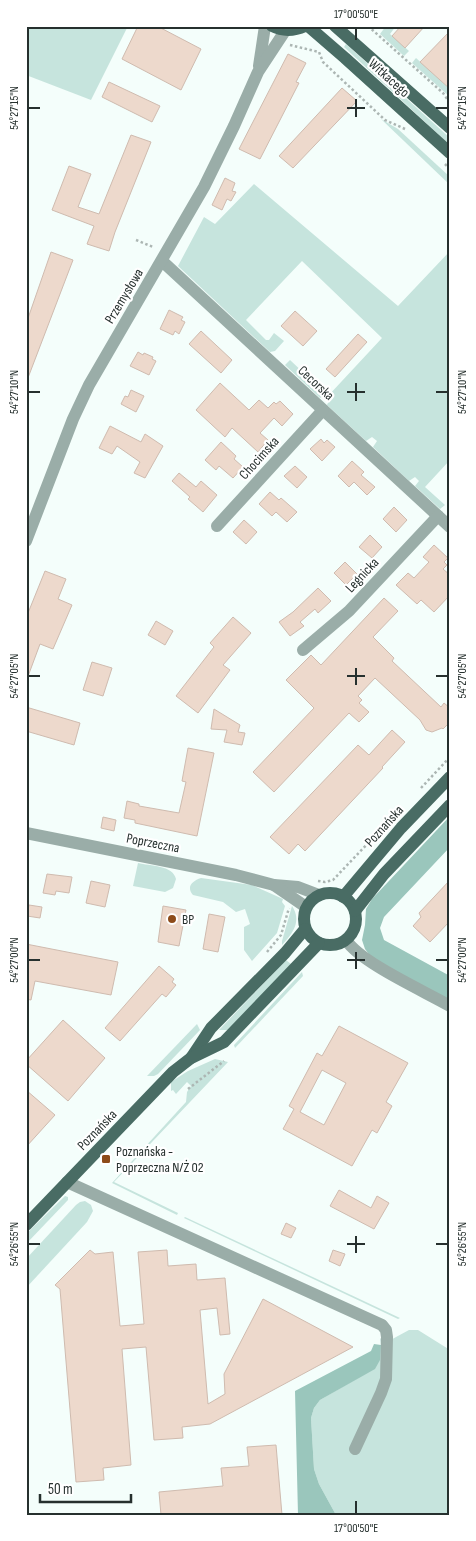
<svg xmlns="http://www.w3.org/2000/svg" width="476" height="1541" viewBox="0 0 476 1541" font-family="'Sofia Sans Condensed',sans-serif">
<rect width="100%" height="100%" fill="#f4fefb"/>
<g fill="#c6e4dd">
<polygon points="26,26 128,26 91,100 26,75"/>
<polygon points="386,26 396,26 390,34 409,51 404,56 380,34"/>
<polygon points="346,44 450,138 450,145 344,47"/>
<polygon points="416,58 450,89 450,97 412,63"/>
<polygon points="381,119 398,129 450,177 450,185"/>
<polygon points="254,184 398,306 450,251 450,460 425,487 445,505 440,509 415,486 419,481 415,477 409,481 373,447 377,441 372,437 366,441 327,405 330,398 328,396 382,338 302,261 246,320 266,340 269,340 274,333 284,341 275,351 270,352 178,266 204,217 215,224"/>
<polygon points="290,360 326,394 320,398 285,365"/>
<path d="M138,863C150,866 173,865 176,879L173,888L165,892L133,886Z"/>
<path d="M201,878L252,885L283,899L282,902L285,906L277,933L252,961L244,950V927L250,924L245,909L236,912L223,902L193,895C186,887 192,881 201,878Z"/>
<path d="M292,906C302,921 293,933 282,945V941Z"/>
<polygon points="286,960 291,964 228,1030 219,1030"/>
<polygon points="302,972 303,976 235,1048 234,1045"/>
<polygon points="197,1024 200,1030 158,1074 154,1076 147,1076"/>
<polygon points="215,1059 228,1062 114,1182 178,1213 177,1215 112,1183 186,1102 187,1092 191,1086 187,1082 176,1094 173,1090 171,1091 171,1082 188,1071"/>
<polygon points="65,1196 68,1197 68,1200 26,1244 26,1234"/>
<polygon points="85,1201 91,1205 93,1211 87,1222 26,1288 26,1259 76,1205 80,1202"/>
<polygon points="185,1217 400,1318 398,1319 184,1218"/>
<polygon points="409,1330 418,1330 450,1350 450,1515 336,1515 319,1484 314,1469 311,1418 314,1408 320,1400 375,1368 381,1345 380,1338 385,1343"/>
</g>
<g fill="#9ac6bc">
<polygon points="450,816 450,847 384,917 380,928 384,940 450,976 450,1002 371,957 365,949 362,940 365,925 366,909 372,899"/>
<polygon points="374,1344 381,1345 380,1360 375,1369 320,1400 314,1408 311,1418 314,1469 319,1484 336,1515 298,1515 295,1391 371,1351"/>
</g>
<g fill="#edd9cc" stroke="#cfbbaf" fill-rule="evenodd">
<polygon points="138,26 157,26 201,49 181,90 122,59"/>
<polygon points="401,26 425,26 405,48 392,36"/>
<polygon points="450,31 450,89 420,62"/>
<polygon points="288,54 306,63 296,82 299,83 260,159 239,149"/>
<polygon points="109,82 160,106 152,122 102,97"/>
<polygon points="342,88 357,101 293,168 279,156"/>
<polygon points="131,135 151,142 115,232 109,251 87,244 94,226 52,210 69,166 91,174 78,207 99,214"/>
<polygon points="225,178 235,183 232,191 236,192 231,201 227,199 222,210 212,205"/>
<polygon points="51,252 73,260 26,383 26,324"/>
<polygon points="169,310 183,317 181,320 185,322 179,334 175,331 173,335 160,329"/>
<polygon points="295,311 317,331 303,346 281,326"/>
<polygon points="201,331 232,360 221,373 189,344"/>
<polygon points="358,334 367,342 335,377 326,369"/>
<polygon points="138,352 143,355 144,353 153,357 152,359 156,361 149,375 130,366"/>
<polygon points="220,383 249,410 259,400 268,408 274,402 276,404 280,401 293,414 282,426 274,418 260,433 268,440 258,452 232,428 225,437 196,410"/>
<polygon points="131,390 144,396 136,412 121,404 125,396 128,397"/>
<polygon points="110,426 141,442 145,434 163,446 145,478 134,473 140,462 117,446 112,454 99,448"/>
<polygon points="321,439 324,443 327,440 335,447 322,461 310,449"/>
<polygon points="221,442 236,456 234,459 243,467 233,478 219,466 216,470 205,460"/>
<polygon points="352,461 364,472 361,475 375,487 367,495 354,482 349,487 338,476"/>
<polygon points="295,466 307,477 297,488 284,476"/>
<polygon points="179,473 196,487 201,481 217,495 203,512 188,499 190,497 172,481"/>
<polygon points="270,492 279,500 281,498 297,512 287,522 276,512 272,516 259,504"/>
<polygon points="394,507 407,520 396,532 383,519"/>
<polygon points="244,520 257,532 246,544 233,532"/>
<polygon points="370,535 382,547 372,558 359,547"/>
<polygon points="434,545 448,558 444,562 447,565 443,569 450,575 450,595 434,612 421,600 417,604 396,585 408,573 414,578 429,562 423,557"/>
<polygon points="345,562 357,574 346,585 334,573"/>
<polygon points="45,571 66,579 58,599 72,605 53,649 40,644 27,679 26,618"/>
<polygon points="318,588 331,601 318,613 315,609 300,622 304,626 290,636 279,622 293,612"/>
<polygon points="384,598 398,611 373,637 394,658 392,661 441,707 444,703 450,708 450,722 443,729 442,728 432,732 426,730 420,720 375,678 358,696 362,700 359,703 369,712 359,722 349,713 274,792 253,772 314,708 286,680 311,655 321,665"/>
<polygon points="233,617 251,633 223,665 230,670 198,713 176,696 214,647 210,643"/>
<polygon points="156,621 173,631 165,645 148,635"/>
<polygon points="92,662 112,668 103,696 83,690"/>
<polygon points="26,707 80,723 74,745 26,731"/>
<polygon points="214,709 240,725 238,732 245,733 242,745 224,742 227,730 211,729"/>
<polygon points="392,730 405,742 382,767 383,768 305,851 298,844 289,854 270,837 358,745 369,755"/>
<polygon points="188,748 214,753 197,836 135,823 135,820 124,818 127,801 139,804 139,806 179,813 186,782 182,781"/>
<polygon points="103,817 116,820 114,831 101,828"/>
<polygon points="47,874 72,877 69,893 56,891 55,895 43,893"/>
<polygon points="450,880 450,921 430,942 413,926 421,917 419,913"/>
<polygon points="91,881 110,885 105,907 86,903"/>
<polygon points="29,905 42,907 40,918 27,916"/>
<polygon points="163,906 186,910 179,946 158,942"/>
<polygon points="209,914 225,917 218,952 203,949"/>
<polygon points="26,944 118,962 111,995 35,981 31,1000 26,999"/>
<polygon points="159,966 174,979 172,982 176,985 166,997 162,994 120,1041 105,1028"/>
<polygon points="63,1020 105,1058 68,1101 26,1064 26,1061"/>
<path d="M339,1026L408,1063L386,1102L392,1106L377,1133L372,1130L352,1166L283,1129L294,1109L289,1106L317,1053L322,1056ZM322,1070L346,1083L324,1125L300,1112Z"/>
<polygon points="26,1090 55,1115 26,1147"/>
<polygon points="339,1190 371,1208 377,1196 389,1203 374,1229 330,1206"/>
<polygon points="286,1223 296,1228 291,1238 281,1234"/>
<polygon points="90,1250 95,1254 113,1252 120,1326 144,1324 138,1252 167,1250 168,1266 196,1264 197,1280 225,1278 230,1334 220,1335 217,1308 200,1310 208,1404 225,1394 224,1374 263,1299 353,1347 210,1424 182,1427 183,1438 154,1440 146,1347 122,1349 131,1465 103,1468 104,1480 76,1482 60,1289 55,1285"/>
<polygon points="333,1250 345,1254 340,1266 329,1261"/>
<polygon points="276,1445 282,1515 161,1515 159,1492 223,1486 221,1468 249,1466 247,1447"/>
</g>
<g fill="none" stroke-linecap="round" stroke-linejoin="round">
<g stroke="#acb6b3" stroke-width="2.5" stroke-dasharray="2.5 2.5" stroke-linecap="butt">
<polyline points="368,26 443,93 450,103"/>
<polyline points="290,45 319,52 323,62 385,120 405,129"/>
<polyline points="445,164 450,169"/>
<polyline points="136,240 153,247"/>
<polyline points="421,788 450,757"/>
<polyline points="318,881 325,882 333,880 391,819"/>
<polyline points="267,952 281,935 289,908"/>
<polyline points="188,1089 224,1061"/>
</g>
<g stroke="#9aada8" stroke-width="12">
<polyline points="259,66 265,26"/>
<polyline points="162,261 450,527"/>
<polyline points="217,526 323,410"/>
<polyline points="26,541 73,419 89,385 204,187 234,126 258,72 285,31"/>
<polyline points="303,650 349,611 438,516"/>
<polyline points="26,833 236,875 274,885 298,887 319,895"/>
<polyline points="274,885 306,907"/>
<path d="M346,940C361,963 424,991 450,1006"/>
<polyline points="67,1182 382,1325 386,1330 387,1337 386,1379 381,1393 355,1449"/>
</g>
<g stroke="#496c64" stroke-width="12">
<path d="M272,26C284,32 294,31 305,26"/>
<polyline points="308,26 345,58 450,153"/>
<polyline points="335,26 450,128"/>
<circle cx="330" cy="919" r="26"/>
<polyline points="343,897 401,828 450,777"/>
<polyline points="355,911 384,874 450,805"/>
<polyline points="191,1058 211,1028 285,953 305,929"/>
<polyline points="26,1225 173,1072 191,1058 224,1042 319,943"/>
</g>
</g>
<path fill="none" stroke="#26302e" stroke-width="2" d="M356,28V40M356,99V117M28,108H40M347,108H365M436,108H448M356,383V401M28,392H40M347,392H365M436,392H448M356,668V685M28,676H40M347,676H365M436,676H448M356,952V969M28,960H40M347,960H365M436,960H448M356,1236V1253M28,1244H40M347,1244H365M436,1244H448M356,1501V1514"/>
<g fill="#8d4b19" stroke="#fff" stroke-width="2">
<circle cx="172" cy="919" r="5"/>
<rect x="101" y="1154" width="10" height="10" rx="2.5"/>
</g>
<g text-anchor="middle" dominant-baseline="central" stroke-width="4.5" stroke-linejoin="round" paint-order="stroke">
<g font-size="14" fill="#26302e" stroke="#fff">
<text transform="translate(389 78) rotate(42)">Witkacego</text>
<text transform="translate(124 296) rotate(-59)">Przemysłowa</text>
<text transform="translate(316 383) rotate(43)">Cecorska</text>
<text transform="translate(259 458) rotate(-48)">Chocimska</text>
<text transform="translate(362 575) rotate(-47)">Legnicka</text>
<text transform="translate(384 826) rotate(-48)">Poznańska</text>
<text transform="translate(153 843) rotate(11)">Poprzeczna</text>
<text transform="translate(97 1130) rotate(-46)">Poznańska</text>
</g>
<g font-size="14" fill="#26302e" stroke="#fff" text-anchor="start">
<text x="182" y="919">BP</text>
<text x="116" y="1151">Poznańska -<tspan x="116" dy="16">Poprzeczna N/Ż 02</tspan></text>
</g>
</g>
<rect width="476" height="1541" fill="none" stroke="#ffffff" stroke-width="55"/>
<path d="M40 1494v8h91v-8" fill="none" stroke="#26302e" stroke-width="2.5"/>
<text x="48" y="1494" font-size="15" fill="#26302e" stroke="#ffffff" stroke-width="4" paint-order="stroke">50 m</text>
<rect x="28" y="28" width="420" height="1486" fill="none" stroke="#26302e" stroke-width="2"/>
<g font-size="12" text-anchor="middle" fill="#26302e">
<text x="356" y="18">17°00'50"E</text>
<text transform="translate(14 108) rotate(-90)" y="4">54°27'15"N</text>
<text transform="translate(462 108) rotate(-90)" y="4">54°27'15"N</text>
<text transform="translate(14 392) rotate(-90)" y="4">54°27'10"N</text>
<text transform="translate(462 392) rotate(-90)" y="4">54°27'10"N</text>
<text transform="translate(14 676) rotate(-90)" y="4">54°27'05"N</text>
<text transform="translate(462 676) rotate(-90)" y="4">54°27'05"N</text>
<text transform="translate(14 960) rotate(-90)" y="4">54°27'00"N</text>
<text transform="translate(462 960) rotate(-90)" y="4">54°27'00"N</text>
<text transform="translate(14 1244) rotate(-90)" y="4">54°26'55"N</text>
<text transform="translate(462 1244) rotate(-90)" y="4">54°26'55"N</text>
<text x="356" y="1532">17°00'50"E</text>
</g>
</svg>
